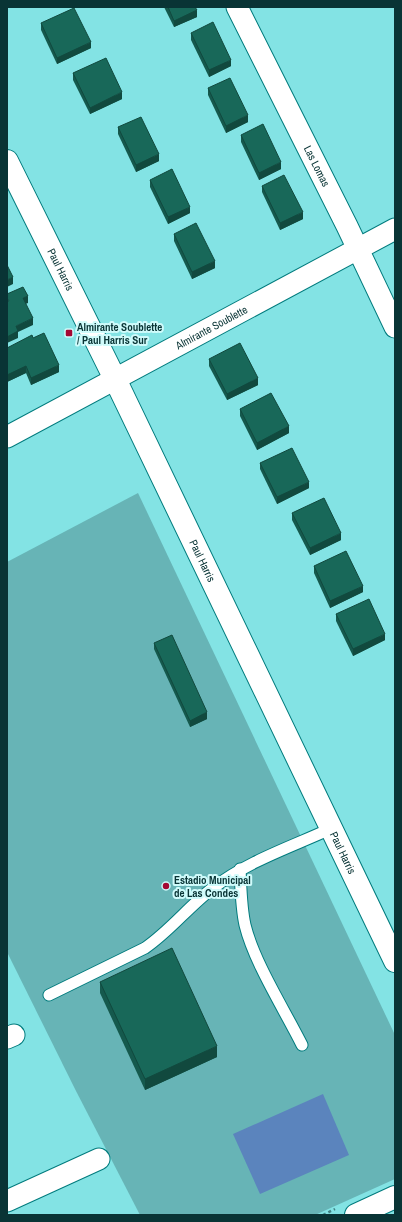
<svg xmlns="http://www.w3.org/2000/svg" width="402" height="1222" viewBox="0 0 402 1222" font-family="'Archivo Narrow',sans-serif">
<rect width="100%" height="100%" fill="#83e3e4"/>
<polygon fill="#67b4b6" points="138,493 395,1035 395,1179 315,1215 140,1215 76,1091 7,952 7,562"/>
<polygon fill="#5b84bd" points="323,1094 349,1155 260,1194 233,1134"/>
<g fill="none" stroke-linecap="round" stroke-linejoin="round">
<defs>
<g id="service">
<path d="M240,869C241,888 241,907 245,925C254,962 284,1009 302,1045"/>
<path d="M49,995L145,948C170,931 189,906 213,888C248,861 291,847 330,829"/>
</g>
<g id="minor">
<path id="s1" d="M237,7L347,226L395,327"/>
<path id="s2" d="M7,437L395,229"/>
<polyline points="7,1038 14,1035"/>
<polyline points="7,1201 99,1159"/>
</g>
<g id="tertiary">
<path id="s3" d="M7,161L115,379L395,961"/>
<polyline points="356,1215 395,1197"/>
</g>
</defs>
<use href="#service" stroke="#007b7d" stroke-width="13"/>
<use href="#minor" stroke="#007b7d" stroke-width="23"/>
<use href="#tertiary" stroke="#007b7d" stroke-width="24"/>
<polyline stroke="#408384" stroke-width="2.5" stroke-dasharray="3 3" stroke-linecap="butt" points="323,1215 335,1209"/>
<use href="#service" stroke="#fff" stroke-width="11"/>
<use href="#minor" stroke="#fff" stroke-width="21"/>
<use href="#tertiary" stroke="#fff" stroke-width="22"/>
</g>
<g fill="#15594d">
<polygon points="164,7 195,7 197,17 174,27"/>
<polygon points="41,23 91,48 57,64 41,30"/>
<polygon points="191,33 231,66 209,77 191,40"/>
<polygon points="73,73 122,99 90,114 73,80"/>
<polygon points="208,88 248,122 226,133 208,95"/>
<polygon points="118,127 159,161 136,172 118,134"/>
<polygon points="241,135 281,169 259,180 241,142"/>
<polygon points="150,180 190,213 168,224 150,187"/>
<polygon points="262,186 303,219 280,230 262,192"/>
<polygon points="174,234 215,268 192,279 174,241"/>
<polygon points="33,338 59,372 31,385 26,373 7,382 7,348"/>
<polygon points="209,359 258,385 227,400 209,366"/>
<polygon points="240,409 289,433 257,450 240,416"/>
<polygon points="260,463 309,488 277,504 260,469"/>
<polygon points="292,513 341,540 310,555 292,520"/>
<polygon points="314,566 363,592 330,608 314,573"/>
<polygon points="336,614 385,640 353,656 336,621"/>
<polygon points="154,643 207,719 190,727 154,649"/>
<polygon points="100,982 217,1057 145,1090 100,993"/>
</g>
<g fill="#11493e">
<polygon points="197,10 197,17 174,27 174,21"/>
<polygon points="91,42 91,48 57,64 57,58"/>
<polygon points="231,60 231,66 209,77 209,70"/>
<polygon points="122,92 122,99 90,114 90,108"/>
<polygon points="248,115 248,122 226,133 226,126"/>
<polygon points="159,154 159,161 136,172 136,165"/>
<polygon points="281,162 281,169 259,180 259,173"/>
<polygon points="190,207 190,213 168,224 168,217"/>
<polygon points="303,212 303,219 280,230 280,223"/>
<polygon points="215,261 215,268 192,279 192,272"/>
<polygon points="13,277 13,284 7,287 7,280"/>
<polygon points="28,296 28,303 23,305 23,298"/>
<polygon points="33,318 33,325 18,332 18,338 7,343 7,337 16,326"/>
<polygon points="59,365 59,372 31,385 31,378"/>
<polygon points="26,366 26,373 7,382 7,375"/>
<polygon points="258,378 258,385 227,400 227,394"/>
<polygon points="289,426 289,433 257,450 257,443"/>
<polygon points="309,482 309,488 277,504 277,497"/>
<polygon points="341,533 341,540 310,555 310,548"/>
<polygon points="363,586 363,592 330,608 330,601"/>
<polygon points="385,634 385,640 353,656 353,649"/>
<polygon points="207,712 207,719 190,727 190,721"/>
<polygon points="217,1046 217,1057 145,1090 145,1079"/>
</g>
<g fill="#186859" stroke="#11493e">
<polygon points="168,7 195,7 197,10 174,21"/>
<polygon points="74,8 91,42 57,58 41,23"/>
<polygon points="213,22 231,60 209,70 191,33"/>
<polygon points="106,58 122,92 90,108 73,73"/>
<polygon points="230,78 248,115 226,126 208,88"/>
<polygon points="141,117 159,154 136,165 118,127"/>
<polygon points="263,124 281,162 259,173 241,135"/>
<polygon points="172,169 190,207 168,217 150,180"/>
<polygon points="284,175 303,212 280,223 262,186"/>
<polygon points="196,223 215,261 192,272 174,234"/>
<polygon points="7,265 13,277 7,280"/>
<polygon points="23,287 28,296 23,298 33,318 16,326 18,331 7,337 7,302 9,301 7,298 7,294"/>
<polygon points="44,333 59,365 31,378 26,366 7,375 7,348 32,335 33,338"/>
<polygon points="240,343 258,378 227,394 209,359"/>
<polygon points="271,393 289,426 257,443 240,409"/>
<polygon points="292,448 309,482 277,497 260,463"/>
<polygon points="324,498 341,533 310,548 292,513"/>
<polygon points="346,551 363,586 330,601 314,566"/>
<polygon points="369,599 385,634 353,649 336,614"/>
<polygon points="172,635 207,712 190,721 154,643"/>
<polygon points="172,948 217,1046 145,1079 100,982"/>
</g>
<g fill="#a40732" stroke="#cffbfb" stroke-width="1.5">
<rect x="65" y="329" width="8" height="8" rx="2"/>
<circle cx="166" cy="886" r="4"/>
</g>
<g text-anchor="middle" dominant-baseline="central" stroke-width="4" stroke-linejoin="round" paint-order="stroke">
<g font-size="11" fill="#093435" stroke="#cffbfb">
<text stroke="none"><textPath href="#s1" startOffset="178">Las Lomas</textPath></text>
<text stroke="none"><textPath href="#s3" startOffset="121">Paul Harris</textPath></text>
<text stroke="none"><textPath href="#s2" startOffset="232">Almirante Soublette</textPath></text>
<text stroke="none"><textPath href="#s3" startOffset="445">Paul Harris</textPath></text>
<text stroke="none"><textPath href="#s3" startOffset="769">Paul Harris</textPath></text>
</g>
<g font-size="11" font-weight="bold" fill="#093435" stroke="#cffbfb" text-anchor="start">
<text x="77" y="327">Almirante Soublette<tspan x="77" dy="13">/ Paul Harris Sur</tspan></text>
<text x="174" y="880">Estadio Municipal<tspan x="174" dy="13">de Las Condes</tspan></text>
</g>
</g>
<rect width="402" height="1222" fill="none" stroke="#093435" stroke-width="16"/>
</svg>
